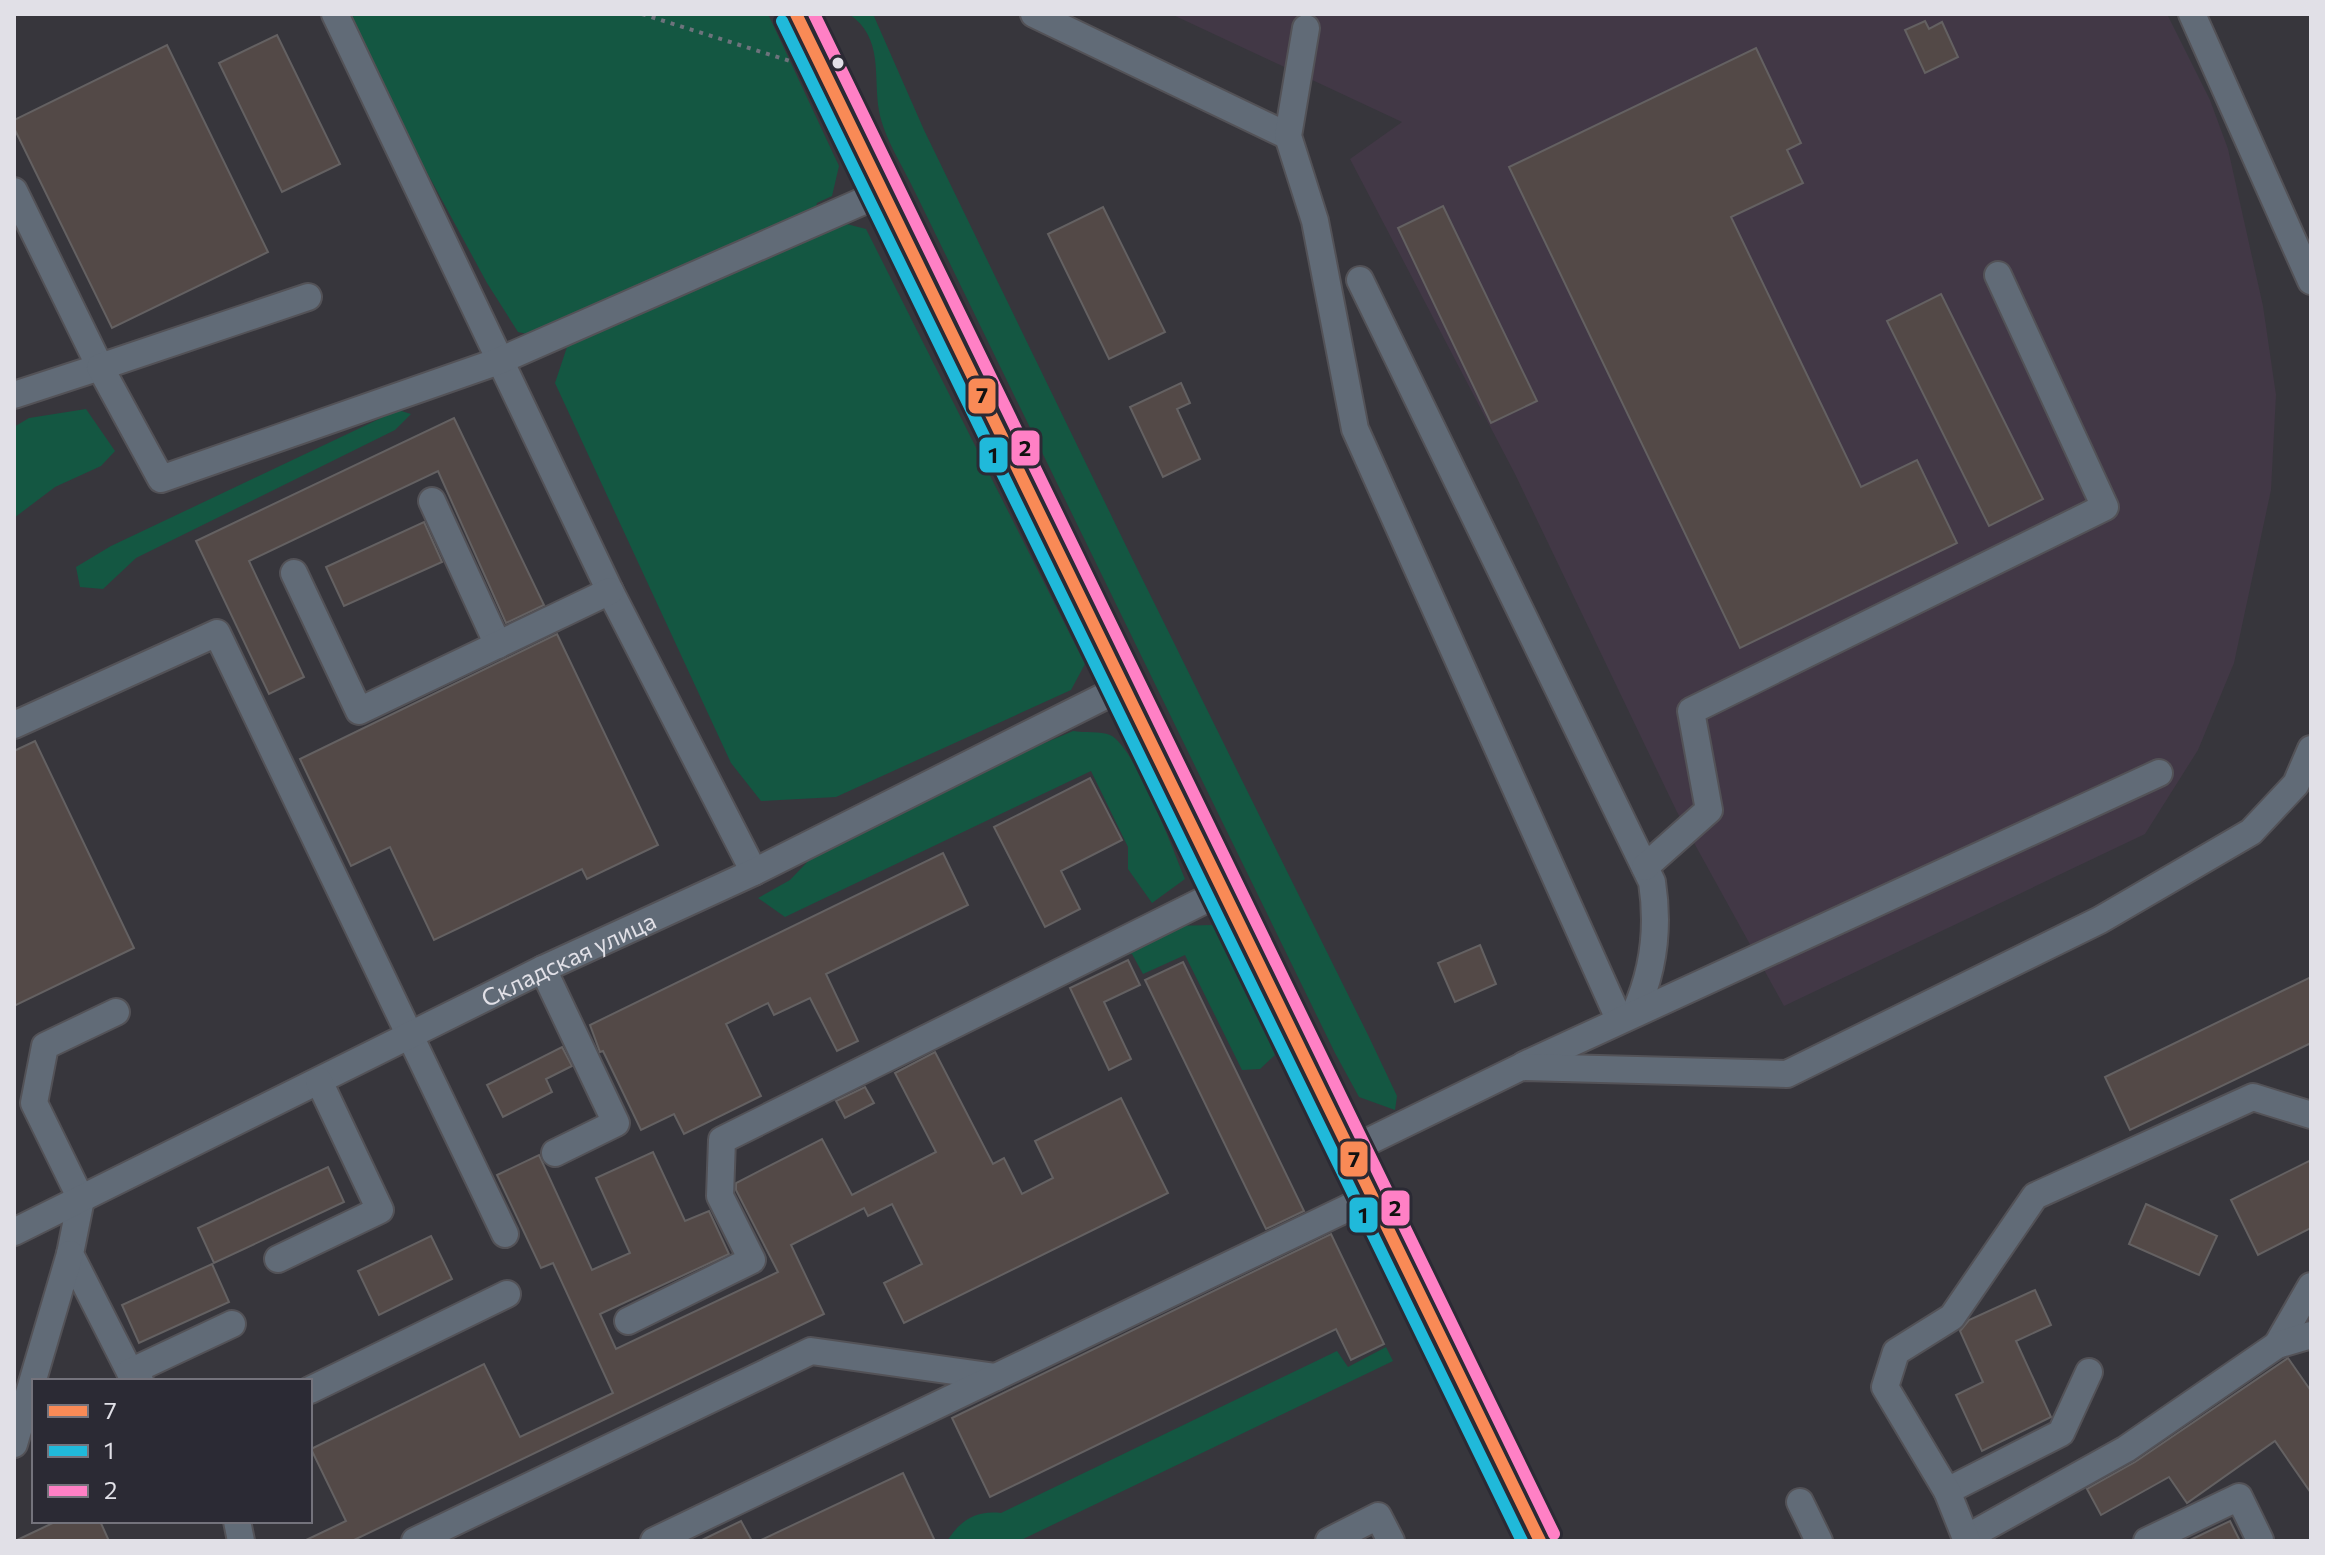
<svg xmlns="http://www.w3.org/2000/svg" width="2325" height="1555" viewBox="0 0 2325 1555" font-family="Commissioner,sans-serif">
<rect width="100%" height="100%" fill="#37363c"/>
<polygon fill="#423846" points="1171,14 2167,14 2210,100 2228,149 2263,306 2276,395 2271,490 2234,663 2198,750 2145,834 1784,1006 1677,812 1515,474 1350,159 1402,122"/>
<g fill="#145742">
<polygon points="341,14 768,14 839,166 832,196 817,203 815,211 536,336 518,332 487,283"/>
<path d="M849,14H873L924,130L1129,552L1369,1037L1397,1096L1395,1110L1359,1097L1335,1053L915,192C904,168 884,138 879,111C873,75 884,38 849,14Z"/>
<polygon points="835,221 866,229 1085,664 1071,690 836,797 761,801 731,763 555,383 567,347"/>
<polygon points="86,409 115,451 101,466 55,487 14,518 14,427 29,418"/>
<polygon points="398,410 411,414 395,430 136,558 103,589 80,587 76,567 111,546"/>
<path d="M1073,731C1084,733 1101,731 1110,735C1135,746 1173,850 1185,879L1152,903L1128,869V847L1091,771L785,917L758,898L790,880L813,856L957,780Z"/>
<polygon points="1213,925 1251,998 1275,1055 1260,1069 1242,1070 1185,955 1143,974 1132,954 1117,956 1170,926"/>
<path d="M1386,1347L1393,1361L1019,1541H947C960,1521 975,1510 1001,1513L1337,1351L1348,1367Z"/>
</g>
<g fill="#534947" stroke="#646162" stroke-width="2">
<polygon points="1925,21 1929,29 1942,22 1958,57 1925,73 1905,30"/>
<polygon points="277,35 340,164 282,192 219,63"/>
<polygon points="167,45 268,252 112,328 14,128 14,120"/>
<polygon points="1756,48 1801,143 1787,150 1803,183 1731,217 1861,487 1917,460 1957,543 1740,648 1509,167"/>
<polygon points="1443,206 1537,401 1491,423 1398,228"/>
<polygon points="1103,207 1165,332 1109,359 1048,234"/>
<polygon points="1941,294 2043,499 1989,526 1887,321"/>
<polygon points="1181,383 1190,403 1177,409 1200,459 1163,477 1130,407"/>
<polygon points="454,418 544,605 506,623 438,471 249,561 304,677 269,694 196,541"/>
<polygon points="424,522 442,562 344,606 326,567"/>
<polygon points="557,634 658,845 587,879 582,869 434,940 390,847 351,866 300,759"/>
<polygon points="35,741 134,948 14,1006 14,751"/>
<polygon points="1090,778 1122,840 1061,871 1080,909 1045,927 994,827"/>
<polygon points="943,853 968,905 826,974 858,1041 837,1051 810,998 774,1015 768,1003 726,1024 761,1096 684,1134 674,1114 641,1130 603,1051 600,1052 590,1025"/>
<polygon points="1480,945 1496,984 1455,1002 1438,963"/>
<polygon points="1128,960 1140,985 1104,1002 1131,1059 1109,1070 1070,988"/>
<polygon points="1183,962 1304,1211 1266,1229 1145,980"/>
<polygon points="2311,977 2311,1043 2130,1130 2105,1077"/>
<polygon points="562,1047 572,1066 546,1079 552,1092 503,1117 487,1085"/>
<polygon points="935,1052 993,1164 1004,1158 1022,1194 1053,1178 1035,1141 1121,1098 1168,1193 904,1323 884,1283 922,1264 892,1204 868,1216 864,1208 791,1245 824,1314 352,1541 304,1541 346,1521 311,1449 484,1364 520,1437 613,1393 553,1263 541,1268 497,1175 539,1155 592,1270 630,1253 596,1178 653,1152 685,1221 709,1211 729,1254 600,1314 616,1349 778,1272 736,1190 736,1183 822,1139 852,1195 936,1152 895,1073"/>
<polygon points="865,1087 874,1103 845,1118 836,1101"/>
<polygon points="2311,1160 2311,1228 2258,1255 2231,1200"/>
<polygon points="328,1167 344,1202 214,1263 198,1228"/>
<polygon points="2146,1204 2217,1236 2199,1275 2129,1244"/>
<polygon points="1331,1234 1384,1344 1351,1360 1336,1329 990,1497 952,1418"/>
<polygon points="431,1236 452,1279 379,1315 358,1271"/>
<polygon points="212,1264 229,1302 139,1343 122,1305"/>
<polygon points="2035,1290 2051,1325 2016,1341 2051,1417 1982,1451 1956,1395 1983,1382 1960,1331 1969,1320"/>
<polygon points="2288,1358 2311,1391 2311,1493 2275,1441 2187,1503 2169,1477 2101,1515 2087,1489 2135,1462"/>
<polygon points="903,1473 935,1541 759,1541"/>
<polygon points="57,1521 100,1521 109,1541 15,1541"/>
<polygon points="741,1521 752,1541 700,1541"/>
<polygon points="2230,1521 2240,1541 2188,1541"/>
</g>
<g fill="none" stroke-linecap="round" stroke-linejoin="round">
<defs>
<g id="minor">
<polyline points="335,14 610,591 754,872"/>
<polyline points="1034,14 1288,136"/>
<polyline points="2192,14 2311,281"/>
<polyline points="1306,28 1288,136 1315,221 1355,429 1619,1019"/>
<polyline points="14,191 100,367 14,395"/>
<path d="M1360,280L1652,882C1659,927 1654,970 1635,1012"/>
<polyline points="308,297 100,367 161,479 499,361 884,192"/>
<polyline points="432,501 498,645"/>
<polyline points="294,573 359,711 610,591"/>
<polyline points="14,725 217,633 505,1234"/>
<polyline points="1645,867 1709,810 1691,711 2105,507 1998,275"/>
<polyline points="543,969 616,1123 555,1153"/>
<polyline points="116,1012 45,1046 34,1103 81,1199 70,1254 130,1372 140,1381"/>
<polyline points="1524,1065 2159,773"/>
<polyline points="1351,1150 1521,1067 1787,1074 2100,920 2251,832 2296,784 2311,749"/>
<path id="s1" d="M14,1232L543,969L754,872L1123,687"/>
<polyline points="278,1259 380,1210 319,1081"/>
<polyline points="628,1321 752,1260 720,1196 722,1140 1223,891"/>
<polyline points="2277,1345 2311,1286"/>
<polyline points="130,1372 232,1324"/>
<polyline points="310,1390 507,1294"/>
<polyline points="14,1444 70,1254"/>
<polyline points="1947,1491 2061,1433 2089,1372"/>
<polyline points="1800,1502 1819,1541"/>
<polyline points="237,1521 241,1541"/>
<polyline points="1968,1537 2126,1449 2277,1345 2311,1335"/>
<polyline points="415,1541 811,1351 996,1377"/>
<polyline points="654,1541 1373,1196"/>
<polyline points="1329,1541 1378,1516 1391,1541"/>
<polyline points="1967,1541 1947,1491 1885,1387 1896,1352 1952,1317 2035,1196 2253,1097 2311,1115"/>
<polyline points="2147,1541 2239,1497 2260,1540"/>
</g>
<polyline id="major" points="796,14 1540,1541"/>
</defs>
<use href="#minor" stroke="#535257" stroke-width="30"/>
<use href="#major" stroke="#535257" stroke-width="36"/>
<polyline stroke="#6d737c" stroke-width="4" stroke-dasharray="4 6" stroke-linecap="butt" points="642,14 790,61"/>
<use href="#minor" stroke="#616b77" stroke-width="26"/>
<use href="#major" stroke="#687483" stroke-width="32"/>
<defs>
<polyline id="bus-1" points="796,14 1540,1541"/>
<polyline id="bus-2" points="782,21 1522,1541"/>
<polyline id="bus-3" points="814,14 1554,1534"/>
</defs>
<use href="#bus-1" stroke="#2b2a34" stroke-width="18"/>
<use href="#bus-2" stroke="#2b2a34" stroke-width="18"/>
<use href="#bus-3" stroke="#2b2a34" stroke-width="18"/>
<use href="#bus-1" stroke="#f98a56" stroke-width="12"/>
<use href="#bus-2" stroke="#20b9da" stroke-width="12"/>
<use href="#bus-3" stroke="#ff80c5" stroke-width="12"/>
</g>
<circle fill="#e1e0e7" stroke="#2b2a34" stroke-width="3" cx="838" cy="63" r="7"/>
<g text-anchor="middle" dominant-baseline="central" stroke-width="6" stroke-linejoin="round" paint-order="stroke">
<g font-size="24" fill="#e1e0e7" stroke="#2b2a34">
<text stroke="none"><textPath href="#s1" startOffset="618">Складская улица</textPath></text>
</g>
</g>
<g stroke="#2b2a34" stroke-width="3">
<rect x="967" y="377" width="30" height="38" rx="8" fill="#f98a56"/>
<rect x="1010" y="429" width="31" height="38" rx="8" fill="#ff80c5"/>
<rect x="978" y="436" width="31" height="38" rx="8" fill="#20b9da"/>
<rect x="1339" y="1140" width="30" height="38" rx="8" fill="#f98a56"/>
<rect x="1380" y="1189" width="31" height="38" rx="8" fill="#ff80c5"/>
<rect x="1348" y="1196" width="31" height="38" rx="8" fill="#20b9da"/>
</g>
<g font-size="22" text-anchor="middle" font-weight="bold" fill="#111">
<text x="982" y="403">7</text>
<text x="1025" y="456">2</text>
<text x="993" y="463">1</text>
<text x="1354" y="1167">7</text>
<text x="1395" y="1216">2</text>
<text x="1363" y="1223">1</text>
</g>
<rect width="2325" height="1555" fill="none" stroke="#e1e0e7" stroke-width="32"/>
<rect x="32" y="1379" width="280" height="144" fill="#2b2a34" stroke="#74737c" stroke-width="2"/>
<rect x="48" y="1405" width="40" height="12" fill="#f98a56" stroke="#74737c" stroke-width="2"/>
<text x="104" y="1419" font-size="24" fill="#e1e0e7">7</text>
<rect x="48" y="1445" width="40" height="12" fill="#20b9da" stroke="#74737c" stroke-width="2"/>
<text x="104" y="1459" font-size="24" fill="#e1e0e7">1</text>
<rect x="48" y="1485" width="40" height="12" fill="#ff80c5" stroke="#74737c" stroke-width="2"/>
<text x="104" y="1499" font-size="24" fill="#e1e0e7">2</text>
</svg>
